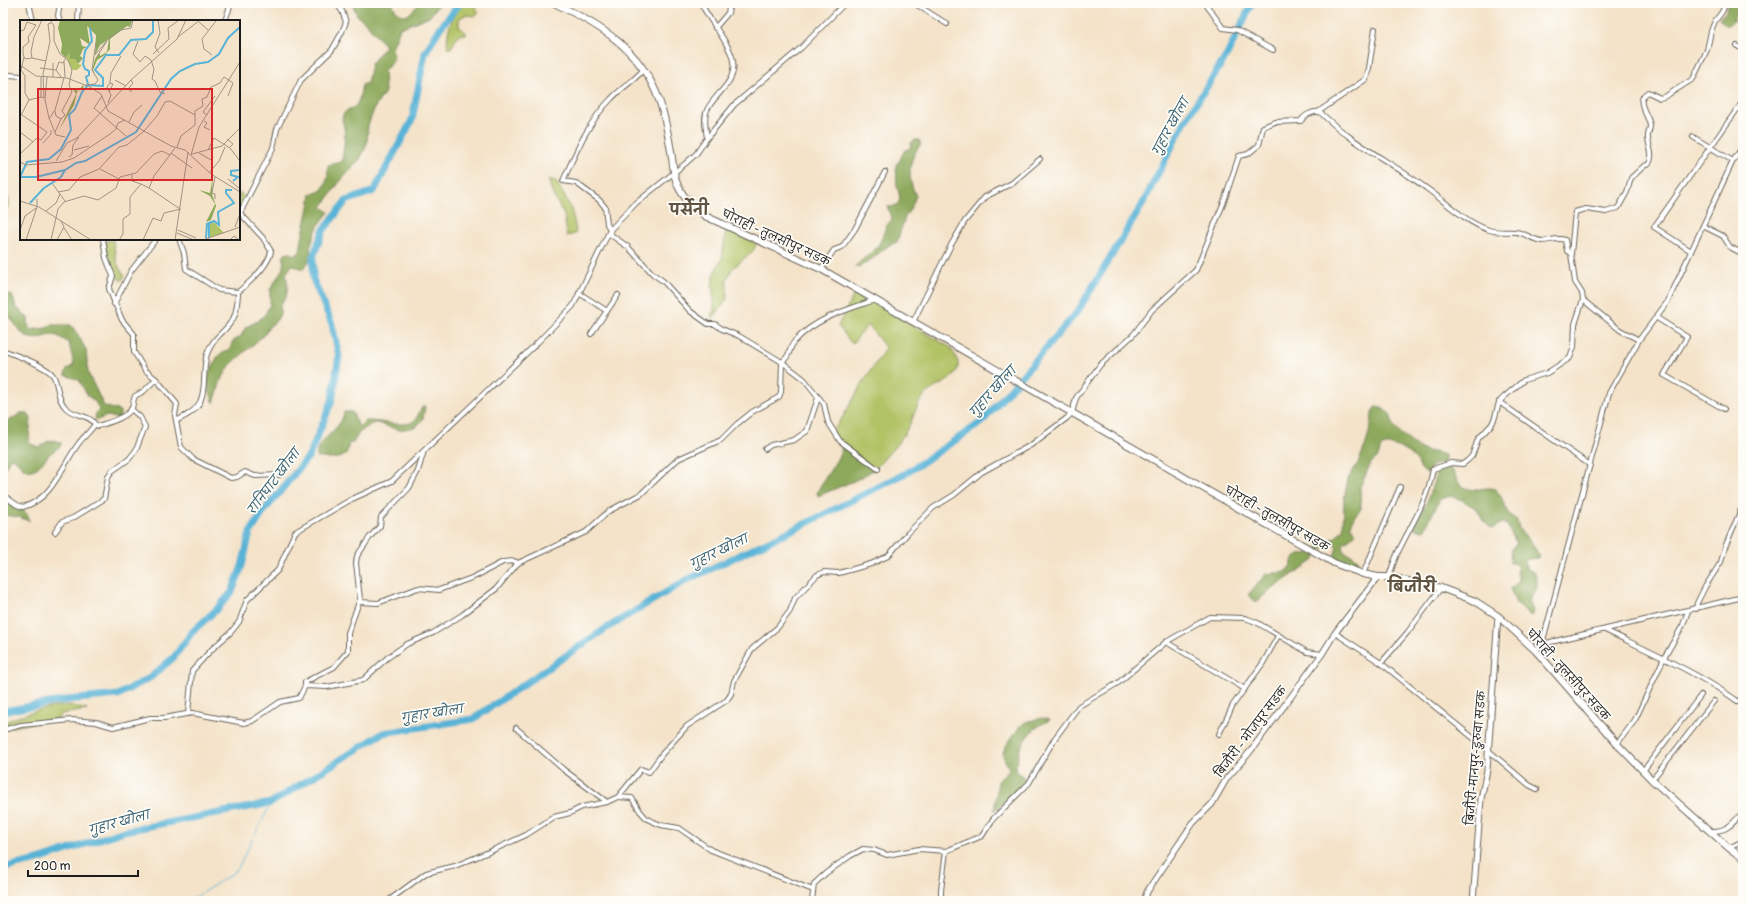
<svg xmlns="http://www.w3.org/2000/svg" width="1746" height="904" viewBox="0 0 1746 904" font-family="Pangolin,'Playpen Sans Deva',sans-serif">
<rect width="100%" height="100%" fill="#fdfcf7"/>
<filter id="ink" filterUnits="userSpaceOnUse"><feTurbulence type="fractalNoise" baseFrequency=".025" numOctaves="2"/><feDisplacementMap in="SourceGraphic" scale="8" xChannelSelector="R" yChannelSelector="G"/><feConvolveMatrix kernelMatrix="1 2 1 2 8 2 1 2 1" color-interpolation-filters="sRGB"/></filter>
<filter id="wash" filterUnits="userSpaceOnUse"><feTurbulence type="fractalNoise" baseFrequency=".012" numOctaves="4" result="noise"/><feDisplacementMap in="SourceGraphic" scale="16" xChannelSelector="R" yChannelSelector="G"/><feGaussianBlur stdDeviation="0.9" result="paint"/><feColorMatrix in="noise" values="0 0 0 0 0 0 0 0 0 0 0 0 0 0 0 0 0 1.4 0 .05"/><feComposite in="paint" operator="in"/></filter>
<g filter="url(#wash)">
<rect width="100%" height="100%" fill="#f4e3c9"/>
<g fill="#b2c366" stroke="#677041">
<path d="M464,3H477L476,8L479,13L476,16L465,15L459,19V26L467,34L458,35L451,48H448C445,33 452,13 464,3Z"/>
<polygon points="548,179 556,181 571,208 576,230 575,234 567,236 564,215 553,195"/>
<path d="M3,193C9,197 10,200 9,207L4,210L3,219L4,205Z"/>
<polygon points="239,193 246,197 239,211"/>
<polygon points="726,230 757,243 753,251 732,269 727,279 727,299 712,320 711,315 714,309 714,302 712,285 716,269 722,258"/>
<path d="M113,240C116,253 115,266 125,276L121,281C112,272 107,254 105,242Z"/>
<path d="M855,292L950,347C954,354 961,362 957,370C952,381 940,384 931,390C916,400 915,417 906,431C898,445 885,457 875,469L842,445L832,432C847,413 856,392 869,373C875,364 881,357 885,347L868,325L852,344L838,326Z"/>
<path d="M69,705L87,710L61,714L60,718L3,729V723C25,713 45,707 69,705Z"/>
</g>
<g fill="#8da95b" stroke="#54623c">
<path d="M352,3H392C396,11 398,16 408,15L420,3H440L430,16L400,28L392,48L394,55L392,62L384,71L385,92L375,107L368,125L367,143L364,151L360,159L338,184L322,207L329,212L318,226L310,247L311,255L307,264L303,269L292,265L286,274L288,287L286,297L280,305V314L277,320L268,328L265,334L231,364L221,380L214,403L207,385L209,373L218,356L230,349L232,342L241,336L246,327L258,321L266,313L270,304V290L283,268L284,254L290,253L295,255L300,252C302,232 309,214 311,194C313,193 318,193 320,191C328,185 328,174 328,165L341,162L342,161C343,149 346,139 344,127C343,122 341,120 343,115C345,110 349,111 353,108C360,103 360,93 362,85L367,83L371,64L385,46L368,25L357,15Z"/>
<polygon points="1729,3 1743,3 1743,6 1738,8 1733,21 1727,26 1720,20 1720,17 1725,13"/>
<path d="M915,140H919L921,144C908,159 907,178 916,196L911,208L905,217L897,242C880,247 872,265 854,268C862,258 873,254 879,244C882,240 883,234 885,229C889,218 897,224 887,207C890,206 892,207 894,206C903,203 899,193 897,187L896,164L899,162L904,151L910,148L911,143Z"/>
<path d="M3,294L12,295L16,307L28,318L29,330L46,328L51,325H71L77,333L86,350L88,373L104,406L120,411V417L117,418L107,416L97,420L95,419L96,413L99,410L96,403L87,395L79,380L65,375L67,369L74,365L69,343C64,340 58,335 52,335C44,335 38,341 30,338C18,334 13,317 3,311Z"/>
<path d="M425,406L423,419L416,427L399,430L377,423L371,424L359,433L353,443H349C348,446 348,452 345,455C340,460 323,459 317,457C314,440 342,431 344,412H352L359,427L365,421H370C381,421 406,428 414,421C418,417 419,412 422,407Z"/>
<path d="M1375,407C1397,409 1387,422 1399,432C1402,435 1418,448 1421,449C1428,452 1436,452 1443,454L1445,455V461L1443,463L1433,465L1428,473C1418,471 1420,463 1414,457C1406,450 1390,441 1381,447L1378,457L1371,463L1360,487L1361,509L1354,517L1351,525L1352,528L1356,532C1353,538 1347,539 1343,545L1344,551L1358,559V562L1354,567L1333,559L1337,547L1334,543L1320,551L1317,547L1336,537L1343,529L1344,499L1348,479L1358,463L1366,444L1371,425L1372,413Z"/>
<path d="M21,413H27L31,418L29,439L30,444L39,447C48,442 48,438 61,442V445C58,449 54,450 51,453C44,459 36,475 25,469C19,466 18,459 10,458L3,472L4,424Z"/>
<path d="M842,445L875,469L856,480L818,496L817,493C822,480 843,455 842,445Z"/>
<path d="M1448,467C1455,471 1455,480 1461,485C1474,495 1483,485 1495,489C1508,501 1500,510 1517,520L1519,529L1531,542L1539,555L1538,558L1527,559L1524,563L1527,569L1535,573L1537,582V588L1529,601L1533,610L1532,616C1525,614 1522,607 1516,604C1515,598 1511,594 1510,588L1515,585L1519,577L1516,572L1518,566L1510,562C1511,554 1508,548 1517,544L1507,525L1502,523L1492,529L1483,521L1477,509L1462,500L1451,496L1440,499L1425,529L1423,530L1415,529L1413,527L1427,501L1437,472Z"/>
<path d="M3,497C8,500 12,504 17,507C24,511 28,512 29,521L19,517L3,515Z"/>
<polygon points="1310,553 1317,556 1313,561 1273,588 1256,602 1248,595 1266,574 1286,572 1291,565 1293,559 1299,555"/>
<path d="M1042,718L1050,720C1027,730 1017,747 1016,771L1026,779L1013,795L994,811L998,781L1009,770C1008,763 1003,760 1003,753C1004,747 1019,727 1024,723C1029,720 1037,720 1042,718Z"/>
</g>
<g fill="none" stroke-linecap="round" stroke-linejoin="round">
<polyline stroke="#59b3d7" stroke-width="1" points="189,901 232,874 239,866 271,803"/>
<g stroke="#59b3d7" stroke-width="7">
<polyline points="3,711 67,700 118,695 151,677 174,657 193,631 216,610 232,592 242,566 250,533 264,511 309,456 332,401 339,356 332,324 313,279 313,257 323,231 346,201 374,191 412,120 425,53 440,28 460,3"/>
<polyline points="3,868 38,860 124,831 271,803 383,733 473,719 605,629 685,581 807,523 908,472 982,422 1078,311 1141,207 1185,121 1227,55 1252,3"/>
</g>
</g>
</g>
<g filter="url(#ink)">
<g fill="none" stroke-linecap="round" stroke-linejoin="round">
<defs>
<g id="minor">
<polyline points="29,3 33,21"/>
<path d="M701,3C709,21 730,43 733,61C737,83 715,93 707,110C703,118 706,130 707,138"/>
<polyline points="914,3 947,24"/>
<polyline points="1205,3 1223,28 1237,30 1273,50"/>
<polyline points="60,21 58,16 60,3"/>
<polyline points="78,21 79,3"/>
<polyline points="225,21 231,3"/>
<polyline points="715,28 728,13 730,3"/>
<polyline points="1737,46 1743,49"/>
<path d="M643,70C634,81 621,88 611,99C588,122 576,152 563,181L576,183L599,200L605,207L607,224L610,230L611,235L628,247L653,274L663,281L690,311L708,324H715L722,329L739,336L782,362L804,379L824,404L828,422L840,441L878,469"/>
<polyline points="3,79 10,75 21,76"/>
<polyline points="1318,112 1366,79 1369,68 1375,29"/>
<polyline points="1693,137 1733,161"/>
<polyline points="1703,226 1723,236 1730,247 1743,254"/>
<polyline points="103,239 106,258 113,276 109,289 122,320 134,334 134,352 145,370 156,379 177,404 175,415 181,447 193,459 231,478 237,477 245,472 255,476 279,475"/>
<polyline points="1691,251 1654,227 1743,101"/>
<polyline points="821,269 834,250 842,247 855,229 885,172"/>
<path d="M238,292C249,283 269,266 271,251L263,238L240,213L273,148L277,129L301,80L332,50L342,32L346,22L342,11L336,3"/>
<polyline points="579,293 607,311"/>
<polyline points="1583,300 1620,330 1639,340"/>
<polyline points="114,304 131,271 156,239"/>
<polyline points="1657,318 1687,337 1664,375 1724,409"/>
<polyline points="913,322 951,245 965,221 985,197 1012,183 1040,159"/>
<polyline points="591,334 618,295"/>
<path d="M3,350C14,355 49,366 54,377C59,388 57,399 66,408C75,417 89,414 95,424C91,431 84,436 79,443C62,465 53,499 23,507L17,505L3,495"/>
<polyline points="1499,402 1590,465"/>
<path d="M176,421C185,416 195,412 200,402C207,387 202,369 207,354C214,335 225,333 233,319C237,312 237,303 238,295V292L219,290L186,269L184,253L179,239"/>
<path d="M95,424L98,426C107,423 127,418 132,408C133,405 133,400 135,396L144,391L156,379"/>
<polyline points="765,449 771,445 794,440 807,431 818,398"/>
<polyline points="55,532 62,522 73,518 104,499 108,477 112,471 129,459 136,450 145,427 140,417 131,409"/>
<polyline points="1363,574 1400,487"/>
<path d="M1389,577C1392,567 1395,557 1400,548C1414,520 1427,501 1433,469L1451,463L1463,464L1468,460L1472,456L1478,439L1492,424L1495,417L1499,402L1504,397L1524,380L1547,373L1570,358L1574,347L1575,324L1583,300L1582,293L1575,282L1571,254L1575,212L1586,209L1606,212L1618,208L1627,192L1631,178L1644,166L1649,164C1654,154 1649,148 1648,139C1647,134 1650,130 1650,126C1649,114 1633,101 1648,92L1660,98L1666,96L1693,79L1707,50L1711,31L1715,21L1722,12L1726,3"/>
<polyline points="360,602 378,603 418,588 439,590 474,577 503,562 514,561 518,563"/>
<polyline points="1696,609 1697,603 1705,587 1721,562 1725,547 1743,505"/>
<path d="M1605,630C1652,653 1701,674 1743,705"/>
<polyline points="1335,633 1381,663 1488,750 1529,785 1537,789"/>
<polyline points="1166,642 1245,689"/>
<polyline points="1542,644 1743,597"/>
<polyline points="1536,651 1542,644 1609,393 1639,340 1668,301 1733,161 1743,146"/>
<polyline points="1381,663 1407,633 1441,588"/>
<polyline points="305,686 305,682 334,667 348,651 348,633 360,599 356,563 357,556 370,537 380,526 381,517 409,488 418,471 424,451"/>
<polyline points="188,714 192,671 211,650 231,632 239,622 247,600 278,570 295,532 352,499 392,481 534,346 573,306 610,230 636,203 686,163 696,154 707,138 734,105 802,47 845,3"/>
<polyline points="516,728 564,770 607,802"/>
<path d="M3,730L21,725L72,720L96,722L113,727L150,718H164L192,713L244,723L252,721L280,702L299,698L305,686L327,687L363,680L387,658L407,644L433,633L462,615L496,589L518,563L586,532L609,511L641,494L678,459L721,440L737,424L752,412L779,397L781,392L782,362C784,360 787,358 788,355C791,350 790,346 795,341C816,318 846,310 875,300"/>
<polyline points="1219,734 1233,705 1263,663 1278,636"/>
<polyline points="1617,744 1635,720 1664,658 1683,625 1688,611"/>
<polyline points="1643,771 1701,695"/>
<polyline points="1652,780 1714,701"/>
<polyline points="618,797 632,798 640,811 647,819 661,825 679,828 711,850 813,890"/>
<path d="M1711,831C1727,832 1733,823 1743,812"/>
<polyline points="1729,848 1743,841"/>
<path d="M388,901L426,873L455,866L491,851L526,835L554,817L570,813L582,807L607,802L618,797L641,769L649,772L662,754L687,726L727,700L731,694L734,681L752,649L778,627L790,611L795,598L817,575L824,572L839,573L871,564L888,556L908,533L933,508L954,495L982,472L1031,445L1067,418L1072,413L1076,398L1100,365L1133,335L1152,310L1196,270L1223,204L1239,156L1248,154L1259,145L1263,127L1275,122L1301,121C1304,115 1313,111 1320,112C1351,143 1391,162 1426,188C1446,202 1465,222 1489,230C1499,233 1507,231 1516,232C1525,233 1533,240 1542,241C1550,241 1558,237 1565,240L1567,251L1571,254"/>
<polyline points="812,901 814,884 826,873 850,856 863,849 874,850 887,855 919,849 946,851 982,836 993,819 1029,783 1055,738 1079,706 1118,683 1166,642 1210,617 1245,618 1256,622 1307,652 1322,654"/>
<polyline points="941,901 941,890 946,851"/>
</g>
<g id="tertiary">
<polyline points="1144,901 1147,892 1152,884 1193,823 1212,804 1227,778 1249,753 1290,698 1322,654 1335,633 1378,577"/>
<polyline points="1473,901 1481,799 1487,770 1498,616"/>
</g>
<path id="primary" d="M554,3C600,25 641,49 659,100C665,116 668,134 671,151C673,163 673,175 678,186C684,199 694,207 705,216L821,269L1334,563L1363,574L1378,577H1389L1441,588L1475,601L1498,616L1536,651L1617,744L1652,780L1729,848L1743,858"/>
</defs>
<use href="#minor" stroke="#686259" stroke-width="6"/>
<use href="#tertiary" stroke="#686259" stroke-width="7"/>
<use href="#primary" stroke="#686259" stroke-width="8"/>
<use href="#minor" stroke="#fff" stroke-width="4"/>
<use href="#tertiary" stroke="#fff" stroke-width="5"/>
<use href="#primary" stroke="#fff" stroke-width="6"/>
</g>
</g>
<g text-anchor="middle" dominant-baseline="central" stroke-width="3.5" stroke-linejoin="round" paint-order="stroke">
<g font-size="11" fill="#1c1c1c" stroke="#fdfcf7">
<text transform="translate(776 238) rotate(25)">घोराही - तुलसीपुर सडक</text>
<text transform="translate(1277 519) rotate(30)">घोराही - तुलसीपुर सडक</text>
<text transform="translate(1568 675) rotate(48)">घोराही - तुलसीपुर सडक</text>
<text transform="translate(1251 732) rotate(-53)">बिजौरी - भोजपुर सडक</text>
<text transform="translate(1476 758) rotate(-85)">बिजौरी-मानपुर-डुरुवा सडक</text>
</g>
<g font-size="12" font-style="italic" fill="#376070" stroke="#fdfcf7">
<text transform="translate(1171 127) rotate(-61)">गुहार खोला</text>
<text transform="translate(993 392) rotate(-48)">गुहार खोला</text>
<text transform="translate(274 482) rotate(-53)">रानिघाट खोला</text>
<text transform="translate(719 552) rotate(-26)">गुहार खोला</text>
<text transform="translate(432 714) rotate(-9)">गुहार खोला</text>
<text transform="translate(119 823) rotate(-15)">गुहार खोला</text>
</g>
<g font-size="15" font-weight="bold" fill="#605341" stroke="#fdfcf7">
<text x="689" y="210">पर्सेनी</text>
<text x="1412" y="587">बिजौरी</text>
</g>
</g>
<g transform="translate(20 20)">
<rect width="220" height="220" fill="#f4e3c9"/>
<path d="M49,33L50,39H55L58,44L62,45L57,50H53L46,38ZM194,202L204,213L190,217V203Z" fill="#b2c366"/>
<path d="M40,0L112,1L110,7L107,6L90,19V29L85,35L77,40L73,50L75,54L72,50L75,39L80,33V36L87,32L89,19L80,25L75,35L76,15L67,6L70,25L60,18L62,26L67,27L63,29L60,36L63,38L58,44L55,39H50L49,33L46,38L41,33L42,24L38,8ZM63,65L64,67L57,72L54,85L39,110L56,74L53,69L58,71ZM193,156L192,174L196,186L191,200L186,202L195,184L190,176L179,170L190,173Z" fill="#8da95b"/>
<path fill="none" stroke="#59b3d7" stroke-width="2" d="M68,64L66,57L69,55V51L65,49L63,44L65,31L72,21L70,8M0,157H16L45,150L56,143L65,141L116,112L151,59L160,51L175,44L188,42L199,34L208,18L220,7M0,157L7,142L29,139L41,129L51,110L49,95L55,89L62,72L68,65L83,66V58L75,50L86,35H99L111,20L126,19L133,12V0M213,161L218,157L211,155V151L220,150M10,183L24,168L41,157L45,150M189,202V218M186,218L187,204L194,201L199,205L198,192L214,183L206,173V170H212"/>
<path fill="none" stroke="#9e9384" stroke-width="1" d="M22,0L14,17L11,32L12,38L26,41M30,0L34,6V21L40,34L48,40L52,50L49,65L52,72L42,91L45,95L41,99M138,0L140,13L135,27L139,33M7,2L16,5L8,17L9,22L3,27V34L5,39L12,38M179,2L188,10M0,11L4,10L7,2M158,17L180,0M118,21L113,34L120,42L125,36L131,40L134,49L132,59L135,61L140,72L145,74M133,34L149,19L148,8L159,0M75,35L89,18L101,10L111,8L113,0M192,35L184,29L182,19L196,1M76,38L87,21M44,42L45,57M33,43V57M0,45L16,56L47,58L70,67L81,74L88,91L151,126L165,130L191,154L220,172M20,48L36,50M21,57V77L24,78M27,57L25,80L29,98L36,115L45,117M41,57L36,50L39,42L43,43L45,39M95,60L106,66M111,60L113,63L108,69L112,72M65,65L75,64L78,60L72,50L76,22M89,72L93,64L90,63M82,76L74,88L106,116M24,78L23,54L30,21L28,4L31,3M9,80L21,77M88,83L91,75L87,67L90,63L91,53L101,36M35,91L36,96L41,99L35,112M187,95L183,92L195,76M0,97L9,80L5,73V56L1,50L4,37M29,99L35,90L44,58M184,101L187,103L184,107L190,110M109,102L114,92L122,85M0,112L13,122M207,119L213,124L209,128M23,123L31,114V110M157,127L161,116L175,105V91L183,86L182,79L187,77L191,67L200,63L204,57L213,63L208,76M54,130L69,126M188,130L194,118L210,128L220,141M151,133L172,148M179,133L193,141M0,134L17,118L21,120L27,112L2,95M172,134L202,126L220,108M171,135L179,107L220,42M49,137L52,135L53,125L59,117M36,141L47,123L57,118L111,60L157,19L166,0M0,142L6,145L42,142L54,138L90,114L96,109L98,103L105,100M80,149L99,159M189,153L199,141L205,127M112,155V161L121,164M195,157L192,173L195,174V179M208,159L220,169M32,163L45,181M129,168L160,189M38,172L49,170L60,157L79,149L99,127L107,125L124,111L137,96L145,82L150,81L175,95M0,181L19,187L71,220M26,191L36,183L40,174M215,207L220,194M44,208L52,220M0,210L5,196L16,188M158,210L176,218M157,213L174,220M6,220L17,187V179M31,220L38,189L44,182L64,176L78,180L96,168L100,157L116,153L134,134L142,131L150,135M37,220L44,207L41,201M99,220L103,214V199L110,194V177L121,164L129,168L134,156L155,128M123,220L133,198L141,201L144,193L161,189M155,220L168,132M183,220L220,207M210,220L214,216L219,220"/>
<path fill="#d62828" fill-opacity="0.15" stroke="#d62828" stroke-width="2" d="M18,69H192V160H18Z"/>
<rect width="220" height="220" fill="none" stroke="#1c1c1c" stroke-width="2"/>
</g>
<rect width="1746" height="904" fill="none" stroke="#fdfcf7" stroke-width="16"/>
<path d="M28 870v6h110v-6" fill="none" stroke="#1c1c1c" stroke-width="2"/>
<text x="34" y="870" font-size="12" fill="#1c1c1c" stroke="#fdfcf7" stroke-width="3" paint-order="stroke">200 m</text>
</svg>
